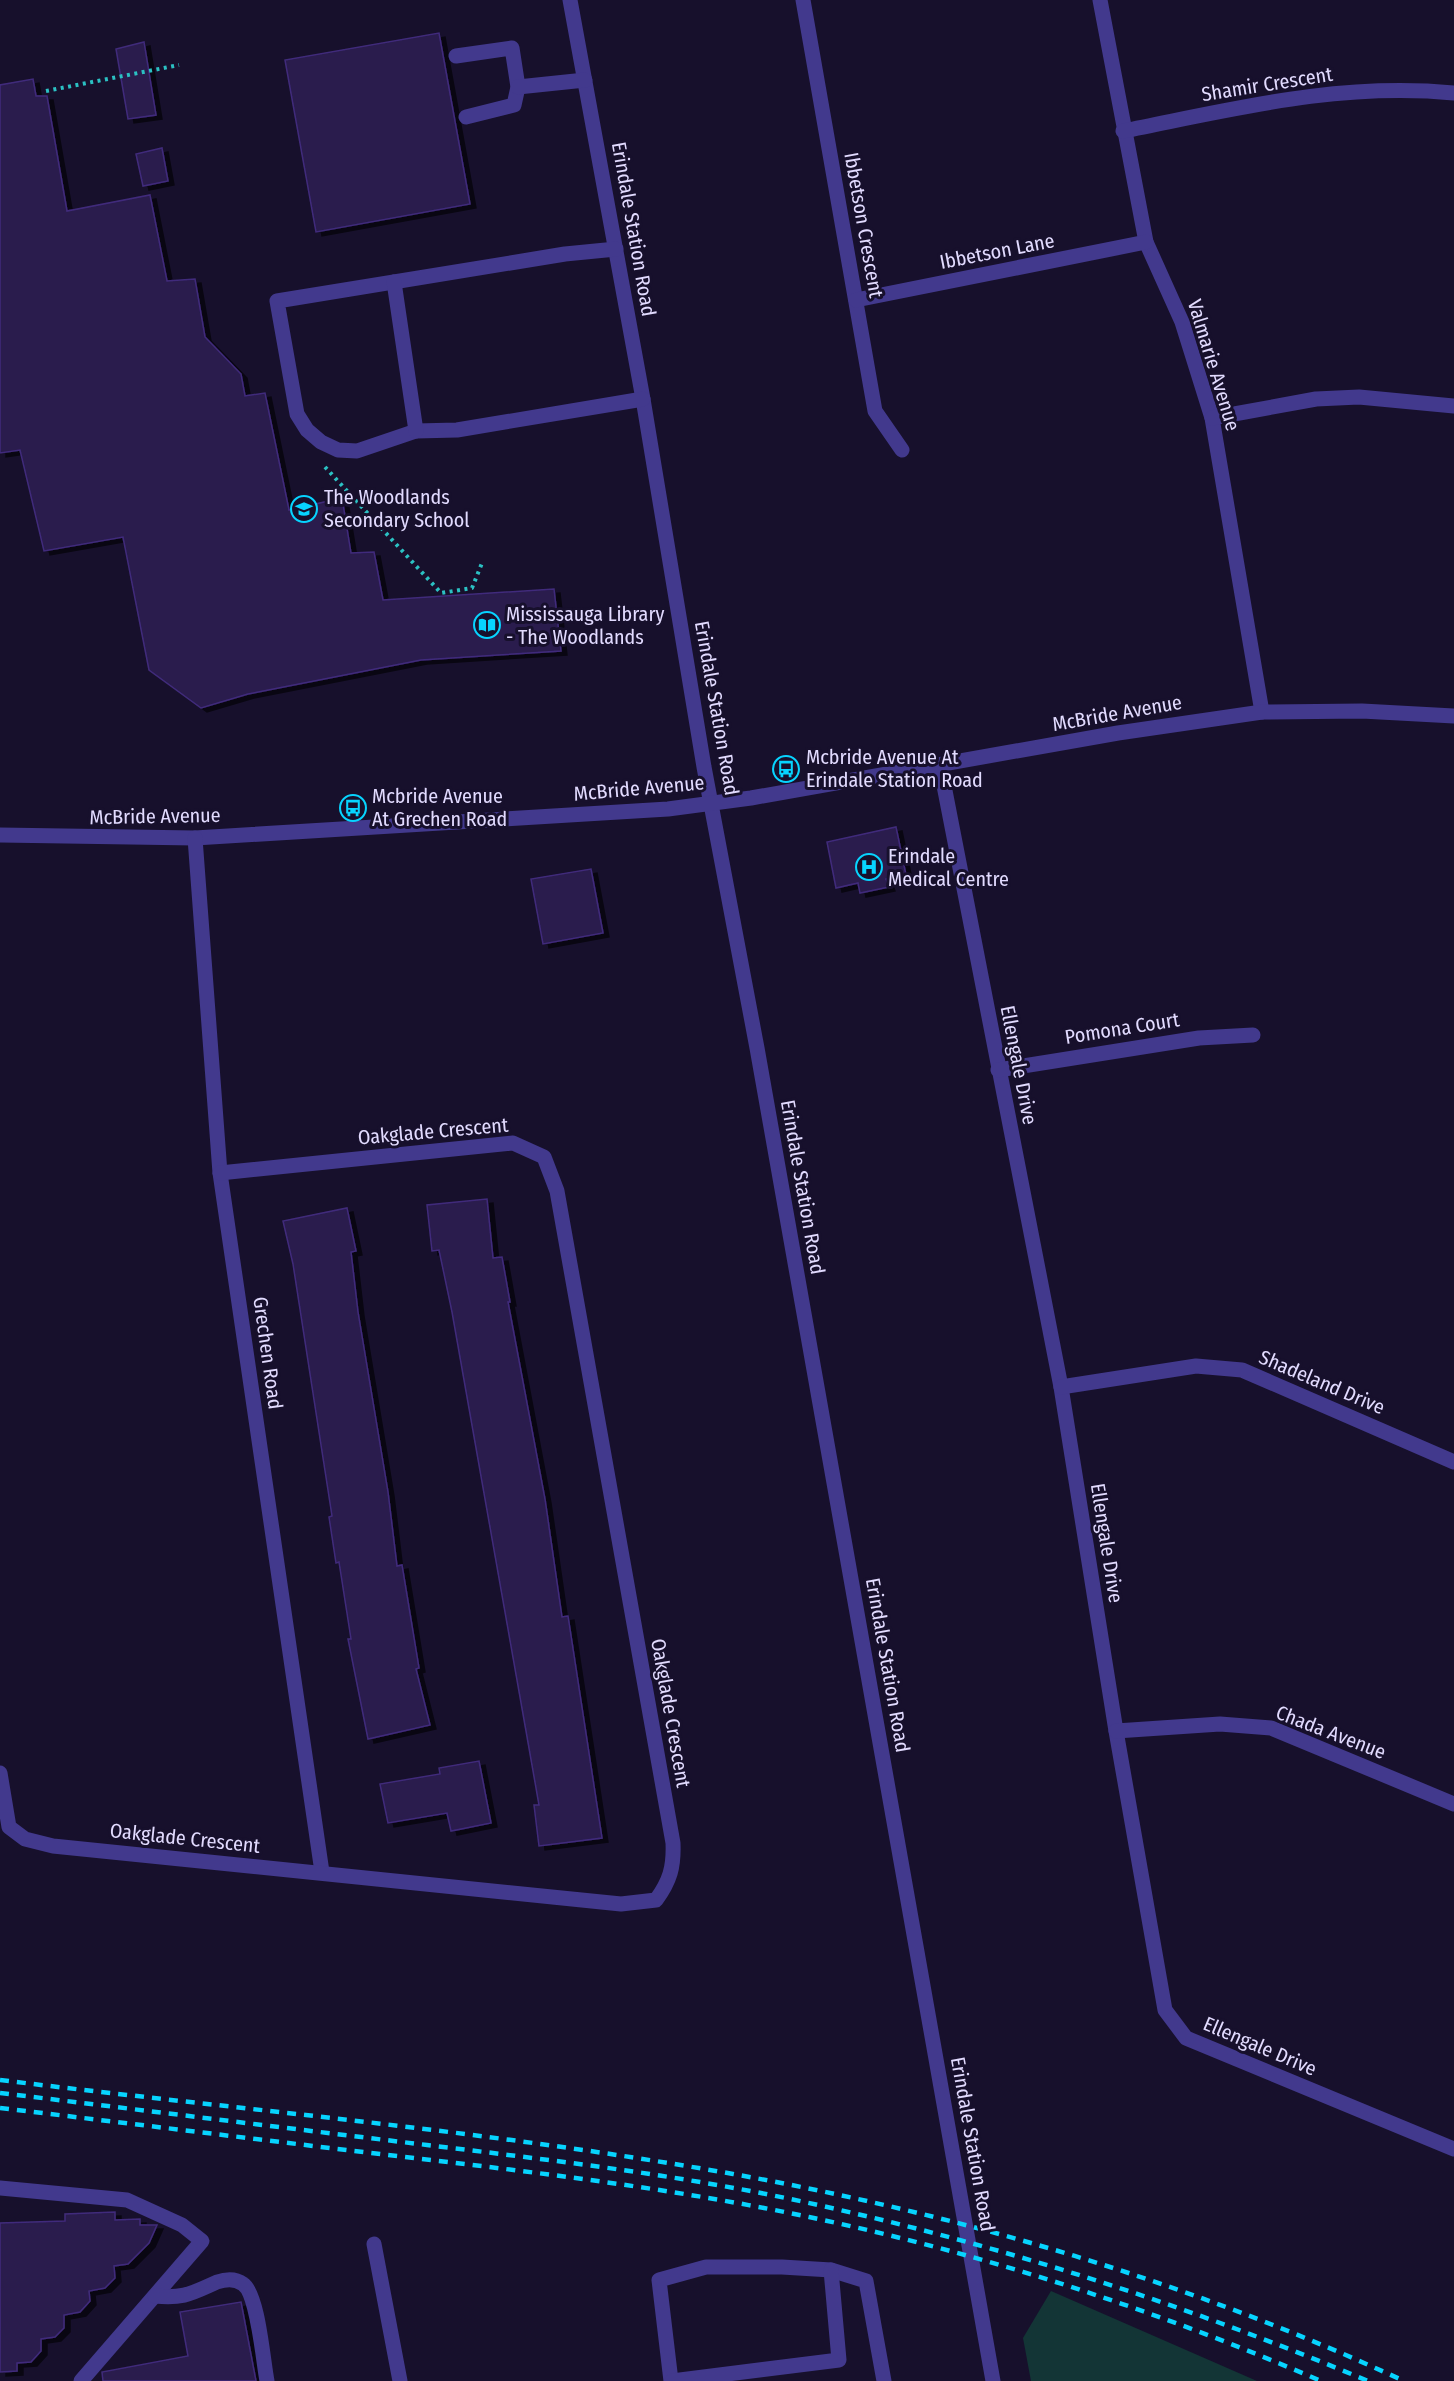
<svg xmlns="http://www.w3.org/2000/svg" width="1454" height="2381" viewBox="0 0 1454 2381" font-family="'Fira Sans Condensed',sans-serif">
<defs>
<filter id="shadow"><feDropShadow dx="6" dy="4" stdDeviation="0" flood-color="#0009"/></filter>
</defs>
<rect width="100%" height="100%" fill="#17102c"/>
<polygon fill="#133536" points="1051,2291 1257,2381 1031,2381 1023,2338"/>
<g fill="#291b4e" stroke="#412c7b" stroke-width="1.5" filter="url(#shadow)">
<polygon points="439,33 470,204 316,232 285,60"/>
<polygon points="144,42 156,115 128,119 116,49"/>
<polygon points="33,79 36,96 47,96 67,211 150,195 167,281 195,279 205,337 241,374 245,396 265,393 289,510 342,498 351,553 374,552 383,600 554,589 561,651 421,660 248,694 201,708 149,670 123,537 44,551 20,450 0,453 0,85"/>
<polygon points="162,148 168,181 143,186 136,154"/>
<polygon points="896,827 906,875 886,879 889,887 860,893 858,883 836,888 827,842"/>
<polygon points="591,869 603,933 543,944 531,879"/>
<polygon points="487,1199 493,1258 502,1257 510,1302 508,1302 545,1499 562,1617 568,1616 602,1838 539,1846 534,1805 539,1805 526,1731 452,1312 439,1250 432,1251 427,1205"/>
<polygon points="347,1208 356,1251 351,1252 358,1312 388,1492 397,1566 402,1565 419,1668 416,1669 430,1725 368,1739 348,1639 351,1639 339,1562 336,1563 329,1517 332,1516 293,1264 283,1221"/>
<polygon points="479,1761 491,1823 451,1831 447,1813 388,1823 380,1784 440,1774 439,1768"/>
<polygon points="115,2212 115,2220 140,2219 140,2225 157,2225 149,2243 128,2264 114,2266 115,2278 105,2288 89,2291 90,2301 80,2312 64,2315 64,2328 55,2337 41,2339 41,2351 31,2362 17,2363 17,2371 0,2372 0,2223 65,2221 65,2214"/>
<polygon points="241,2302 256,2381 103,2381 102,2372 188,2356 180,2312"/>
</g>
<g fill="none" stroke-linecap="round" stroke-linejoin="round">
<g stroke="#2bc1c3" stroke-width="4" stroke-dasharray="3 4.5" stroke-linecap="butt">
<polyline points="46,91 179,65"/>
<polyline points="325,467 441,593 472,588 482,563"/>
</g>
<g stroke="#42398d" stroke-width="15">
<polyline points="570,0 643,399 704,767 757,1048 993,2381"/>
<polyline points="803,0 875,411 902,450"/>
<polyline points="1100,0 1146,242 1182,322 1212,418 1262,712"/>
<polyline points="456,56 512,48 518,87 514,105 466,117"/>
<polyline points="518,87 585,80"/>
<path d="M1123,131C1235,109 1338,82 1454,93"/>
<polyline points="616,249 565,254 277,301 297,414 307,430 321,442 338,450 357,451 416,431 457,430 643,399"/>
<polyline points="394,282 416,431"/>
<polyline points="856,300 1146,242"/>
<polyline points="1212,418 1316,399 1359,397 1454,406"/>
<polyline points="940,765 1061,1387 1116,1731 1165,2010 1186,2038 1454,2149"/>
<polyline points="0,835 195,838 668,809 751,798 1118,733 1262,712 1362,711 1454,716"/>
<polyline points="195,838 220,1173 322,1872"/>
<polyline points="998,1070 1199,1038 1253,1035"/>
<polyline points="1061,1387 1196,1366 1242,1370 1454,1462"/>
<polyline points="1116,1731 1220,1724 1271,1728 1454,1804"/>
<path d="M0,1773L9,1827L25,1839L53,1846L621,1904L656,1900C670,1881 674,1867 673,1843L557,1191L544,1157L513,1143L220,1173"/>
<polyline points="0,2188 127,2200 182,2225 202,2241 81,2381"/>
<polyline points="374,2244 400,2381"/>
<path d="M155,2296C184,2299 192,2293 217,2282C226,2279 235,2278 243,2284C258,2294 263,2361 267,2381"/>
<polyline points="671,2381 659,2280 706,2267 782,2267 831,2270 866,2281 884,2381"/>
<polyline points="672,2381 839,2360 831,2270"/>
</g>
<g stroke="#07d4ff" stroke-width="4.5" stroke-dasharray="9 8" stroke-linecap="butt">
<path d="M0,2080C244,2110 491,2131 733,2174C963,2215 1192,2283 1404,2381"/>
<path d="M0,2093C142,2110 285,2128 427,2145C558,2161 689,2176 818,2205C1007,2247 1189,2306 1368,2381"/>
<path d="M0,2108C135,2124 270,2141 405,2157C541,2173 676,2189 809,2217C985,2254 1156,2310 1321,2381"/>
</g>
</g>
<defs>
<symbol id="school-ring" viewBox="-11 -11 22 22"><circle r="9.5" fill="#17102c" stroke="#07d4ff" stroke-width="1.5"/><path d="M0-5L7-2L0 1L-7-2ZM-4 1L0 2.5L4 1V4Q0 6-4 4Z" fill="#07d4ff"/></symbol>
<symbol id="library-ring" viewBox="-11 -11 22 22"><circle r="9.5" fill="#17102c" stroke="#07d4ff" stroke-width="1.5"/><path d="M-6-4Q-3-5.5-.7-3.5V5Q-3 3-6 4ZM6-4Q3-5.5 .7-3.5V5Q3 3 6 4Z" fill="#07d4ff"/></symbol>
<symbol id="bus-ring" viewBox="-11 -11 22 22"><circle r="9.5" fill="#17102c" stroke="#07d4ff" stroke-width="1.5"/><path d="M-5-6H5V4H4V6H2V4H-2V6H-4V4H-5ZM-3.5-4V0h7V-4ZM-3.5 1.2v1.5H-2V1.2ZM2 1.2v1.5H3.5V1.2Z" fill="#07d4ff"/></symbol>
<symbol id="hospital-ring" viewBox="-11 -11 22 22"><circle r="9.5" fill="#17102c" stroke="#07d4ff" stroke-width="1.5"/><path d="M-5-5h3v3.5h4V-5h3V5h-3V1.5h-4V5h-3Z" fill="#07d4ff"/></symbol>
</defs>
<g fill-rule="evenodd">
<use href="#school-ring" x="289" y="494" width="30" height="30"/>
<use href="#library-ring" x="472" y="610" width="30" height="30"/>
<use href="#bus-ring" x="771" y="754" width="30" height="30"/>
<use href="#bus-ring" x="338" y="793" width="30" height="30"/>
<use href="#hospital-ring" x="854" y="852" width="30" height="30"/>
</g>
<g text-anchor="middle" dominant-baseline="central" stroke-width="6" stroke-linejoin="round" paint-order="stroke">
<g font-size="20" fill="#e2dbff" stroke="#17102c">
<text transform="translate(1267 84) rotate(-9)">Shamir Crescent</text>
<text transform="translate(864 225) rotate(80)">Ibbetson Crescent</text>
<text transform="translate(634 229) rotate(80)">Erindale Station Road</text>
<text transform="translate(997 251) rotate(-11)">Ibbetson Lane</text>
<text transform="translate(1214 365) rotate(73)">Valmarie Avenue</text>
<text transform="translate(717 708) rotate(80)">Erindale Station Road</text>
<text transform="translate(1117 713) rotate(-10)">McBride Avenue</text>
<text transform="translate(639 788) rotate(-5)">McBride Avenue</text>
<text transform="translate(155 816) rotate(-1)">McBride Avenue</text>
<text transform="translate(1122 1028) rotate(-9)">Pomona Court</text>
<text transform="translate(1019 1065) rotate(79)">Ellengale Drive</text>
<text transform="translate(433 1131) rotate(-5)">Oakglade Crescent</text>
<text transform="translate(803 1187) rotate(80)">Erindale Station Road</text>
<text transform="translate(268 1353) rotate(82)">Grechen Road</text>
<text transform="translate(1322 1382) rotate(23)">Shadeland Drive</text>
<text transform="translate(1107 1543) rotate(81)">Ellengale Drive</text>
<text transform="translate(888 1665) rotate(80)">Erindale Station Road</text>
<text transform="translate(671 1713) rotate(80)">Oakglade Crescent</text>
<text transform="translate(1331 1732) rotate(21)">Chada Avenue</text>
<text transform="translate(185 1838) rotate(6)">Oakglade Crescent</text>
<text transform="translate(1260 2046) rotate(23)">Ellengale Drive</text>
<text transform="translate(973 2144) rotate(80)">Erindale Station Road</text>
</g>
<g font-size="20" fill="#e2dbff" stroke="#17102c" text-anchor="start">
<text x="324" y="497">The Woodlands<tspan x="324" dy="23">Secondary School</tspan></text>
<text x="506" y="614">Mississauga Library<tspan x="506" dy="23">- The Woodlands</tspan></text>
<text x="806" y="757">Mcbride Avenue At<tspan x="806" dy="23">Erindale Station Road</tspan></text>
<text x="372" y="796">Mcbride Avenue<tspan x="372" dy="23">At Grechen Road</tspan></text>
<text x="888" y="856">Erindale<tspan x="888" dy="23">Medical Centre</tspan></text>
</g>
</g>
</svg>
